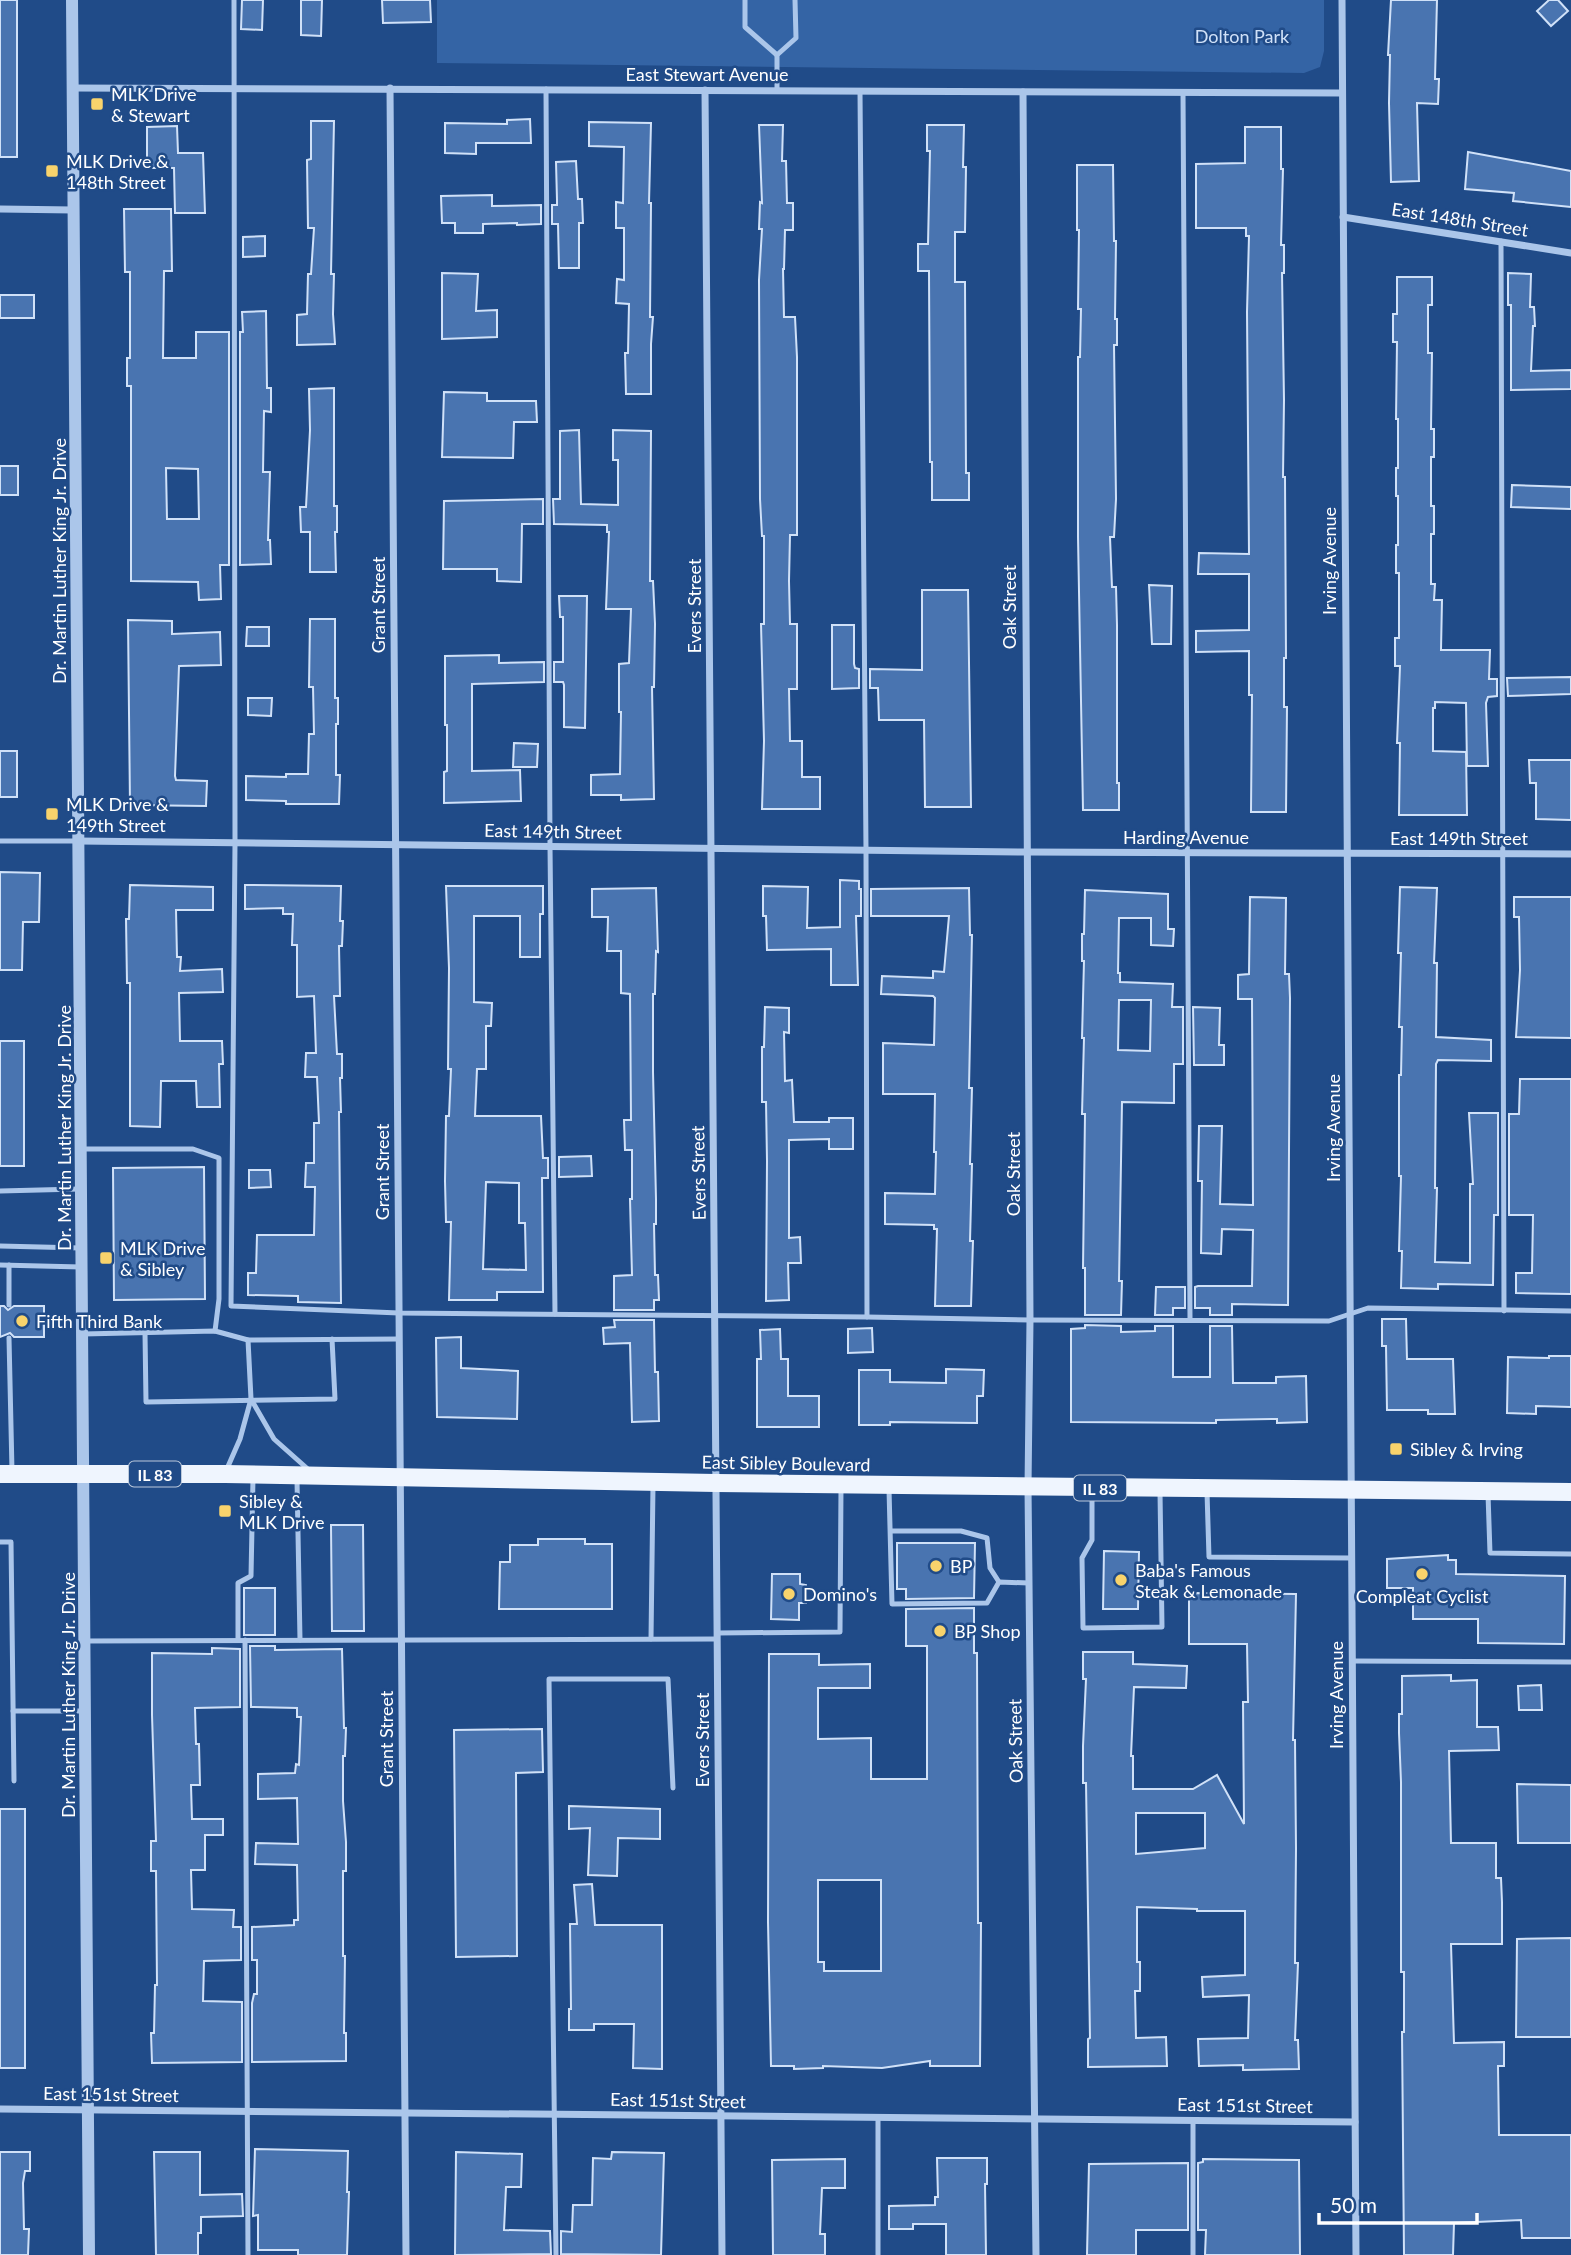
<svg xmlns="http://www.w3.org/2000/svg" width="1571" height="2255" viewBox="0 0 1571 2255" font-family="Lato,sans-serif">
<rect width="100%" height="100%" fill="#204b88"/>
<polygon fill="#3464a5" points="437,0 1324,0 1324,51 1320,67 1304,73 437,63"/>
<g fill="#4974b0" stroke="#d0e1f8" stroke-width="2" fill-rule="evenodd">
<rect x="0" y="0" width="17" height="157"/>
<polygon points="242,0 263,0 262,30 241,29"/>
<polygon points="301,0 322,0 321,36 301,35"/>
<polygon points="382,0 430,0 431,22 383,23"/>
<polygon points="1391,0 1437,0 1435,79 1439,79 1438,104 1417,103 1419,181 1391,182 1389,103 1390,55 1388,55"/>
<polygon points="1549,0 1558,0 1568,11 1551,26 1537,11"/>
<polygon points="530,119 531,143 476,143 476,154 445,153 445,123 507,124 507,120"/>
<polygon points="311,121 334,121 331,274 334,274 333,314 335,344 297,345 297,315 307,314 308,274 311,274 314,228 308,228 307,160 311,159"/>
<polygon points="589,122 651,123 649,203 651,203 650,317 653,317 651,344 651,394 626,394 625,353 628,353 629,304 616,303 617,279 624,280 624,228 616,228 616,202 623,203 624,147 589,146"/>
<polygon points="759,125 783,125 782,161 786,161 787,203 793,203 793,230 785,230 784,269 783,269 784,317 795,317 797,357 797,535 790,535 789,581 790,624 797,624 797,689 789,689 790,741 802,741 802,777 820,777 820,809 762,809 764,741 761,624 764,624 764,536 762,536 760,499 759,280 762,229 759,229 760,202 762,203"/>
<polygon points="927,125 964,125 963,167 966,167 965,232 955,232 955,282 965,282 966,473 969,473 969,500 932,500 932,462 930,462 929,271 918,271 918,244 928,244 930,151 927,151"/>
<polygon points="177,126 178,153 203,153 205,213 175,213 174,168 147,168 147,127"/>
<polygon points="1245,127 1281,127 1281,169 1283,169 1281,245 1284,245 1284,273 1282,273 1284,400 1283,477 1285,477 1286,658 1284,658 1284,707 1287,707 1286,812 1251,812 1252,695 1249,695 1249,651 1196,652 1196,631 1249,630 1249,574 1198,574 1199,553 1249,554 1247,312 1249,236 1246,236 1246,228 1196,228 1196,164 1245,163"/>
<polygon points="1468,152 1571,171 1571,207 1513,201 1514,193 1465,189"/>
<polygon points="576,161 578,199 582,199 583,223 579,223 579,268 559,268 558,224 552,224 552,205 557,205 557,200 556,162"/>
<polygon points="1077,165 1113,165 1114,241 1116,241 1115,319 1117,319 1117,345 1114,345 1116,499 1114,537 1110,537 1112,587 1116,587 1117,625 1117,783 1119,783 1119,810 1083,810 1078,537 1078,357 1080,357 1081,309 1078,309 1079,230 1077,230"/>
<polygon points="492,195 492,206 541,205 541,224 517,225 517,223 483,224 483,233 455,233 455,223 442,223 441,196"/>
<path d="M124,209H171L172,271H164L163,358H196V332H229V565H220L221,599L199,600L198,582L131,581V386H127V358H130V272H125ZM166,468L198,469L199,519H167Z"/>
<polygon points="265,236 265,256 243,257 243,237"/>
<polygon points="442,273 478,274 476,311 497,310 497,337 442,339"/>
<polygon points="1508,273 1531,274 1530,307 1534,307 1535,326 1533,326 1531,371 1571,370 1571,389 1511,390 1511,305 1508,305"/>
<polygon points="1397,277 1432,277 1432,305 1428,305 1428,353 1432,353 1431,429 1434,429 1434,457 1431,457 1431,506 1434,506 1434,534 1431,534 1431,584 1435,584 1434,600 1442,600 1441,650 1490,650 1489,679 1497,679 1497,696 1488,697 1486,703 1488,766 1467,766 1466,703 1435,702 1435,708 1433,708 1433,751 1466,752 1467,815 1399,815 1400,743 1397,743 1400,666 1395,666 1395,638 1399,638 1399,573 1396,573 1396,545 1398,545 1398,496 1396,496 1396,468 1398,468 1398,419 1396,419 1397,342 1393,342 1393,314 1397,314"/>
<rect x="0" y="295" width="34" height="23"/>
<polygon points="266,311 267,388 271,388 271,412 264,411 263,472 270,472 268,540 270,540 271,564 240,565 240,332 243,332 242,312"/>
<polygon points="334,388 334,506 337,506 337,532 335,532 336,572 310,572 310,532 301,532 300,507 306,507 310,430 309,389"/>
<polygon points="444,392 487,393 487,401 536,401 537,422 514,422 513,458 442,457"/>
<polygon points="579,430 581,504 618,505 618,460 613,460 613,430 651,431 650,581 653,581 655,624 654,687 652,687 654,799 621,800 621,795 591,795 591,775 620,774 621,712 619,712 619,664 629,663 631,609 606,609 609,532 607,532 607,525 554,524 553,499 560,499 560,431"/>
<rect x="0" y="466" width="18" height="29"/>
<polygon points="1512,485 1571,487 1571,509 1511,507"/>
<polygon points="543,499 543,524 522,524 521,582 497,581 497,569 443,569 444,501"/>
<polygon points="1149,585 1172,586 1171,644 1152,644"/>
<polygon points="922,590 968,590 971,807 925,807 924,720 879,720 878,688 870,688 870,669 922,670"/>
<polygon points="559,596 587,596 585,728 564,727 564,685 563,682 554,682 554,662 563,662 563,617 560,617"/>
<polygon points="310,619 335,619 335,698 338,698 338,724 336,724 336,775 340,775 339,804 286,804 286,801 246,800 246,776 286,777 286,774 308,774 309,734 314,734 313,687 309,687"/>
<polygon points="128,620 172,621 172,634 220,632 221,665 179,666 175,776 176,780 207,781 206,806 130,805"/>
<polygon points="832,625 854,625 854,664 855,668 859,669 859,688 832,689"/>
<polygon points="247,627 269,627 269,646 246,646"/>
<polygon points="499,655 499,663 544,662 544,682 472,684 472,771 520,770 521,801 444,803 444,772 447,771 447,725 445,725 445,656"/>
<polygon points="1571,677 1571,694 1508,696 1507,678"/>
<polygon points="248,698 272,698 271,716 248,715"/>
<polygon points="514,743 538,744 537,767 513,767"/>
<rect x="0" y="751" width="17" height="46"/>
<polygon points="1529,760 1571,760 1571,820 1536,819 1536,783 1530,783"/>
<polygon points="0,872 40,873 39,922 23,922 22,970 0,970"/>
<polygon points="840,880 859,881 859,889 861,889 861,916 856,916 858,985 831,985 831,949 767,950 766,916 763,916 763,886 808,887 807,928 840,927"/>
<polygon points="130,885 213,887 213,910 176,910 177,957 181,957 180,971 222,969 223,992 179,993 180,1041 222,1041 223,1064 219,1064 220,1107 197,1107 196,1081 161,1081 160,1127 130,1126 130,983 127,983 126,919 129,919"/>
<polygon points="245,885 341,886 340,921 343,921 342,946 339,946 340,996 334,996 337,1054 342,1054 342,1078 340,1078 341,1112 339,1112 341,1303 298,1302 298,1296 248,1295 248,1273 256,1273 257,1235 314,1235 315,1187 305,1187 306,1163 314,1163 314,1123 319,1123 317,1077 305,1077 306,1053 316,1053 314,996 297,997 297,945 292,945 293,914 283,914 283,908 245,909"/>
<path d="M446,886H543V914H540V957H520V916H474V1002L492,1003L491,1026H486V1069H477L475,1116H541L543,1158H548V1178H542L543,1292H497V1300H449L451,1222H446L445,1181L446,1116H449L451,1069H448L449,968ZM486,1182L519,1183V1223H525L526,1270L483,1269Z"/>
<polygon points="1400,887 1437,888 1434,963 1437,963 1436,1037 1491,1040 1491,1061 1438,1060 1436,1064 1435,1188 1437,1188 1435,1262 1470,1263 1470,1184 1473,1184 1469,1113 1498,1113 1498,1215 1494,1215 1493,1285 1438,1284 1438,1289 1401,1288 1402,1251 1399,1251 1401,1176 1399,1176 1399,1075 1401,1075 1402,1027 1399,1027 1401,953 1398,953"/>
<polygon points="656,888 658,952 656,951 655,994 653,994 653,1072 656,1199 656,1224 654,1224 655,1275 658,1275 659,1300 654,1300 654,1310 614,1310 614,1276 632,1275 630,1199 632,1199 632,1150 625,1150 624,1120 631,1120 630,994 621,993 621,951 607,951 608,917 592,917 592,889"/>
<polygon points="969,888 970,935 972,935 969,1088 972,1088 970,1164 972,1164 970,1241 973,1241 971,1306 935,1306 937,1229 934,1229 934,1225 885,1224 885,1193 935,1194 936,1152 934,1152 935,1094 883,1094 883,1043 934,1045 935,998 933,996 881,994 882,976 933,978 933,971 944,972 949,916 871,916 871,889"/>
<path d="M1085,890L1168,894V929H1174L1173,946L1151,945V918H1119L1118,973H1120V982L1173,984L1172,1007H1183V1064H1174V1103L1122,1102L1119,1281H1122L1121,1315H1085V1268H1083L1085,1114H1082L1084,1038H1082L1084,961H1082V934H1084ZM1119,1000H1151L1150,1051L1118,1050Z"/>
<polygon points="1250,897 1286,898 1285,974 1289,974 1290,998 1288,1305 1232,1304 1232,1315 1210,1315 1210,1308 1195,1308 1195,1287 1198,1286 1252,1286 1253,1230 1222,1229 1221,1254 1201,1253 1202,1181 1198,1181 1199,1126 1222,1126 1220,1204 1253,1205 1252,999 1238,999 1238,975 1249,974"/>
<polygon points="1514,897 1571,897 1571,1038 1516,1037 1520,970 1519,917 1514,917"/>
<polygon points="765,1007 789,1008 789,1033 784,1032 785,1081 792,1080 794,1122 829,1122 829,1118 853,1118 853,1149 829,1149 829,1139 789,1140 789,1238 800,1237 801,1263 788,1263 789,1300 766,1301 767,1161 766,1102 762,1102 762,1047 764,1047"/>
<polygon points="1193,1007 1220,1008 1219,1045 1224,1045 1224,1065 1194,1065"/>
<rect x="0" y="1041" width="24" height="125"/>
<polygon points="1520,1079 1571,1079 1571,1294 1516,1293 1516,1273 1532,1273 1533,1215 1509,1215 1509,1114 1519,1114"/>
<polygon points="591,1156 592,1176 559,1177 559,1157"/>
<polygon points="204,1167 205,1299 114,1300 113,1168"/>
<polygon points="249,1170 270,1170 271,1187 249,1188"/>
<polygon points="1156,1287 1185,1287 1185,1308 1173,1308 1173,1315 1155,1315"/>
<polygon points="0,1306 4,1306 8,1310 14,1306 44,1306 44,1337 14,1337 10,1333 0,1337"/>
<polygon points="1382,1319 1406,1319 1407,1359 1453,1359 1455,1414 1428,1414 1428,1410 1387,1410 1386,1346 1382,1346"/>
<polygon points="614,1320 654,1320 655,1372 658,1372 659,1421 632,1422 630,1343 604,1344 603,1328 615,1327"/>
<polygon points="1085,1325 1121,1326 1121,1332 1155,1331 1155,1326 1173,1326 1173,1377 1210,1377 1210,1326 1232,1326 1233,1383 1276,1383 1276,1377 1306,1376 1307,1422 1277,1423 1277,1419 1216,1420 1216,1423 1071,1422 1071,1329 1085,1328"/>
<polygon points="872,1328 873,1352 848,1353 848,1329"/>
<polygon points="780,1329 781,1359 788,1359 788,1396 819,1396 819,1427 757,1427 757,1359 761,1359 760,1330"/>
<polygon points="461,1337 461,1368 518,1371 517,1419 437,1417 436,1338"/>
<polygon points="1549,1356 1571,1356 1571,1407 1536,1406 1536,1414 1507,1413 1508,1357 1549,1358"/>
<polygon points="946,1369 984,1370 983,1396 977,1396 977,1423 890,1422 890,1425 859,1425 859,1370 890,1370 890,1382 946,1383"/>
<polygon points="331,1525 363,1525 364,1631 332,1631"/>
<polygon points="538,1539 585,1539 585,1544 612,1544 612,1609 499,1609 500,1562 510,1562 510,1545 538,1545"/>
<polygon points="897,1543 975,1543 974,1598 906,1599 906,1589 897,1589"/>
<polygon points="1104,1551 1139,1552 1138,1609 1103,1609"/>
<polygon points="1448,1555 1448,1560 1456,1560 1456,1574 1565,1576 1564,1644 1478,1643 1478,1619 1413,1619 1413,1588 1387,1588 1387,1559"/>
<polygon points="772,1574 800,1574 800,1584 806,1585 806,1603 799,1603 799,1620 771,1619"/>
<rect x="244" y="1588" width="31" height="47"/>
<path d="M1189,1593L1296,1594L1293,1740H1295L1296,1848L1295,1963H1298L1295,2040H1298L1299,2069L1243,2070V2065L1199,2066L1198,2039L1248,2038L1249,1995L1203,1997L1202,1977L1245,1975V1911H1197V1909L1137,1907V1962H1140V1991H1135L1136,2038L1166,2037L1167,2066L1088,2067V2039L1090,2038L1086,1783H1083V1746L1086,1679H1083V1652H1133V1664L1187,1666L1186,1688L1134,1687L1131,1756H1133V1789H1193L1217,1775L1244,1824L1243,1702H1248L1247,1644H1189ZM1136,1813H1205V1848L1136,1854Z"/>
<path d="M974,1608V1653H977L978,1923H981L980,2066H930V2061L882,2068L823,2066V2068L794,2069V2066H771L768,1922L769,1654H819V1665L870,1664V1688H818V1739L871,1738V1779H927V1646H906V1609ZM818,1880H881V1971H824V1962H818Z"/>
<polygon points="250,1646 275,1646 275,1650 342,1649 344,1728 346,1728 345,1756 343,1756 343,1801 346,1842 346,1871 343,1871 343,1956 345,1956 344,2033 346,2033 346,2061 252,2062 252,2003 254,1994 257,1994 257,1960 252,1960 252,1927 294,1925 294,1920 298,1920 297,1865 255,1864 256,1843 298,1844 297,1798 258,1799 258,1774 295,1773 296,1764 299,1765 301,1717 297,1717 297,1708 251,1707"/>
<polygon points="212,1648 240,1649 240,1707 195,1708 196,1744 199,1744 200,1785 191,1785 192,1819 223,1819 223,1835 205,1835 205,1870 191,1870 192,1909 234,1910 233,1927 241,1927 241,1960 204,1961 203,2001 242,2002 242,2062 152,2063 151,2033 154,2033 155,1985 157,1985 156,1871 151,1871 151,1841 156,1841 152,1715 152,1653 212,1654"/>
<polygon points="1451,1675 1451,1681 1477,1680 1477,1727 1498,1727 1499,1750 1449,1751 1451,1843 1496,1843 1496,1878 1501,1878 1502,1902 1502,1944 1451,1944 1454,2043 1504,2042 1504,2066 1498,2066 1499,2135 1571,2135 1571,2238 1522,2238 1521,2220 1454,2223 1453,2255 1404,2255 1402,2032 1404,2032 1404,1972 1401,1972 1401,1782 1399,1733 1399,1714 1402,1714 1402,1676"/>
<polygon points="1541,1685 1542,1710 1519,1710 1518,1686"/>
<polygon points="542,1729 543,1772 516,1773 517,1956 456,1957 454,1730"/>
<polygon points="1517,1784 1571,1785 1571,1843 1518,1843"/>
<polygon points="569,1806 660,1809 660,1839 618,1838 617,1876 588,1875 590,1828 569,1829"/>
<rect x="0" y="1809" width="25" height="259"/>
<polygon points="592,1884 595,1925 662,1925 662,2069 633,2068 634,2024 594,2024 594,2030 569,2030 569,2009 571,2009 570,1924 577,1924 574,1885"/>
<polygon points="1571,1938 1571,2037 1516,2037 1517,1939"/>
<polygon points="255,2149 348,2151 347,2192 349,2192 347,2255 298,2255 298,2250 258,2250 258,2215 253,2216"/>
<polygon points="0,2152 30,2152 30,2171 25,2171 23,2183 24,2229 29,2229 28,2255 0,2255"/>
<polygon points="154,2152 200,2152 200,2195 242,2194 243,2216 201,2217 201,2233 198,2233 198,2255 156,2255"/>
<polygon points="456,2152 522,2154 521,2187 506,2187 504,2230 550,2231 551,2254 455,2255"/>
<polygon points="612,2152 664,2153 661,2255 561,2254 561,2231 572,2232 573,2205 592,2205 593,2158 611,2159"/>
<polygon points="937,2158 987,2158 987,2184 985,2184 986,2255 946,2255 946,2224 913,2224 913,2229 889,2229 889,2206 935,2205 935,2197 938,2197"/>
<polygon points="845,2159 845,2188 822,2188 820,2234 825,2234 825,2255 773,2255 772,2160"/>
<polygon points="1203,2159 1299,2160 1300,2255 1205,2255 1206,2230 1198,2230 1198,2163 1203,2162"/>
<polygon points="1188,2163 1188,2230 1136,2230 1136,2255 1087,2255 1089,2164"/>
</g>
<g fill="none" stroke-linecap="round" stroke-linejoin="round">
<g stroke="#abc6ea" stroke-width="5">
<polyline points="234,0 235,843 231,1306 399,1313 867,1317 1030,1320 1329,1321 1368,1308 1571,1311"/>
<polyline points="745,0 745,27 777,55"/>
<polyline points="546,89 550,846 555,1314"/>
<polyline points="777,91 777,55 796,38 795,0"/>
<polyline points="860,91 866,850 867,1317"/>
<polyline points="1183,92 1190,1319"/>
<polyline points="1501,241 1504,1311"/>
<polyline points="0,841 79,841"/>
<polyline points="82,1149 193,1149 219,1158 219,1299 215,1331"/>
<polyline points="0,1191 79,1189"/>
<polyline points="0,1246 81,1248"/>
<polyline points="0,1265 81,1267"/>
<polyline points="9,1265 9,1305"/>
<polyline points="145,1333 146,1402 335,1399 332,1339"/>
<polyline points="83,1334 215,1331 248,1340 399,1339"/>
<polyline points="9,1338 12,1471"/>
<polyline points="251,1399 274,1439 310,1471"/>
<polyline points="226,1471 240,1439 251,1399 248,1340"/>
<polyline points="297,1480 300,1640"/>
<polyline points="889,1489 892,1604 987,1603 999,1582 1029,1583"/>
<polyline points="1092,1491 1092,1540 1082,1558 1083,1628 1162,1627 1160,1492"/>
<polyline points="1207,1492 1209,1557 1351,1558"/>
<polyline points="1488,1494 1490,1553 1571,1554"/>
<polyline points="891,1531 961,1531 987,1538 990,1568 999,1582"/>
<polyline points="0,1542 11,1542 14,1781"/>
<polyline points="717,1633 840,1632 841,1488"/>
<polyline points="651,1639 653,1485"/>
<polyline points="238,1640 238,1583 251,1576 253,1478"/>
<polyline points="245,1640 248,2255"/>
<polyline points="85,1641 717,1639"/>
<polyline points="1352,1661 1571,1662"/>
<polyline points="13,1711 84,1711"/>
<polyline points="878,2117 878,2255"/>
<polyline points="1193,2120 1193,2255"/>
<polyline points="556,2255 549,1679 668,1679 673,1788"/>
</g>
<g stroke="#abc6ea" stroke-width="7">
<polyline points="1342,0 1356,2255"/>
<polyline points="72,88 1342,93"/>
<polyline points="390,88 406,2255"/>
<polyline points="705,90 722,2255"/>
<polyline points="1023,92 1030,1320 1028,1487 1036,2255"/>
<polyline points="0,209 73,210"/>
<polyline points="1343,217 1571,253"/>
<polyline points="79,841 1026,852 1571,854"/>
<polyline points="0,2109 1355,2122"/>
</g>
<polyline stroke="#abc6ea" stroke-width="12" points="72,0 89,2255"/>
<polyline stroke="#eff5fe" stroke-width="18" points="0,1474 225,1474 716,1483 1571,1492"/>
</g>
<g fill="#f8d36c" stroke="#204b88" stroke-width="2.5">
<rect x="90" y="97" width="14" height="14" rx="3.5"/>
<rect x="45" y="164" width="14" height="14" rx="3.5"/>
<rect x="45" y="807" width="14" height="14" rx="3.5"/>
<rect x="99" y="1251" width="14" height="14" rx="3.5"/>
<circle cx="22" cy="1321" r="7"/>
<rect x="1389" y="1442" width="14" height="14" rx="3.5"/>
<rect x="218" y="1504" width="14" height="14" rx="3.5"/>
<circle cx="936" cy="1566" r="7"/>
<circle cx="1422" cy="1574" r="7"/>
<circle cx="1121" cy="1580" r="7"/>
<circle cx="789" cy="1594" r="7"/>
<circle cx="940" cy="1631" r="7"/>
</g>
<g text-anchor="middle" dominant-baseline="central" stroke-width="5" stroke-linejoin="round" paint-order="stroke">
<g fill="#204b88" stroke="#bcc9db" stroke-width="2">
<rect x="129" y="1461.5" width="52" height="25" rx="5"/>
<rect x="1074" y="1475.5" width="52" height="25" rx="5"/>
</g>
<g font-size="16" font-weight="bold" fill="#fff">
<text x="155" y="1474">IL 83</text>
<text x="1100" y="1488">IL 83</text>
</g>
<g font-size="18" fill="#d0e1f8" stroke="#204b88">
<text x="1242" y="36">Dolton Park</text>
</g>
<g font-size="18" fill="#fff" stroke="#204b88">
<text x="707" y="74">East Stewart Avenue</text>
<text transform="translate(1460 219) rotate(9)">East 148th Street</text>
<text transform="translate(59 561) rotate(-90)">Dr. Martin Luther King Jr. Drive</text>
<text transform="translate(1329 561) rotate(-90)">Irving Avenue</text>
<text transform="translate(378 605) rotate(-90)">Grant Street</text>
<text transform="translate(694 606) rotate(-90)">Evers Street</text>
<text transform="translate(1009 607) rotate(-90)">Oak Street</text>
<text transform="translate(553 831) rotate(1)">East 149th Street</text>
<text x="1186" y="837">Harding Avenue</text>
<text x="1459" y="838">East 149th Street</text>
<text transform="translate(64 1128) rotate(-90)">Dr. Martin Luther King Jr. Drive</text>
<text transform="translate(1333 1128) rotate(-90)">Irving Avenue</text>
<text transform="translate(382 1172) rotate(-90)">Grant Street</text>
<text transform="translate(698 1173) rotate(-91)">Evers Street</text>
<text transform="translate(1013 1174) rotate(-90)">Oak Street</text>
<text transform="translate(786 1463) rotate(1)">East Sibley Boulevard</text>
<text transform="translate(68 1695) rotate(-90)">Dr. Martin Luther King Jr. Drive</text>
<text transform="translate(1336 1695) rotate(-90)">Irving Avenue</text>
<text transform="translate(386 1739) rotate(-90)">Grant Street</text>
<text transform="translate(702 1740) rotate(-90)">Evers Street</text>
<text transform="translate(1015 1741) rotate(-91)">Oak Street</text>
<text transform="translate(111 2094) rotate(1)">East 151st Street</text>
<text transform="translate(678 2100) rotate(1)">East 151st Street</text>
<text transform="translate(1245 2105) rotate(1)">East 151st Street</text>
</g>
<g font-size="18" fill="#fff" stroke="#204b88" text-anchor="start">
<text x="111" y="94">MLK Drive<tspan x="111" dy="21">&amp; Stewart</tspan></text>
<text x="66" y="161">MLK Drive &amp;<tspan x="66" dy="21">148th Street</tspan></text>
<text x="66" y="804">MLK Drive &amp;<tspan x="66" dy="21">149th Street</tspan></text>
<text x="120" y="1248">MLK Drive<tspan x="120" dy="21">&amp; Sibley</tspan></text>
<text x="36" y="1321">Fifth Third Bank</text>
<text x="1410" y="1449">Sibley &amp; Irving</text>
<text x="239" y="1501">Sibley &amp;<tspan x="239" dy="21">MLK Drive</tspan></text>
<text x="950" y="1566">BP</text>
<text x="1135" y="1570">Baba's Famous<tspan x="1135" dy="21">Steak &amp; Lemonade</tspan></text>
<text x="803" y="1594">Domino's</text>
<text x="1422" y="1596" text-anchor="middle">Compleat Cyclist</text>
<text x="954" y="1631">BP Shop</text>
</g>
</g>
<path d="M1319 2213v10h158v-10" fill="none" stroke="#ffffff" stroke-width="3.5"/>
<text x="1330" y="2213" font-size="21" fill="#ffffff" stroke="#204b88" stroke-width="5" paint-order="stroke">50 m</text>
</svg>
